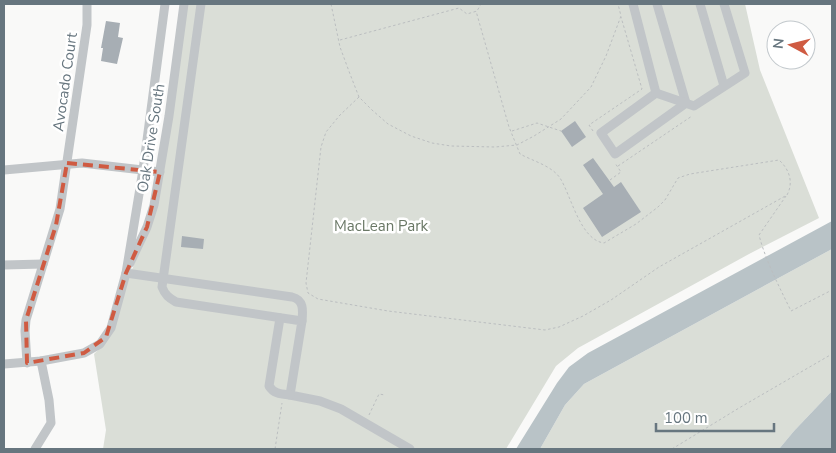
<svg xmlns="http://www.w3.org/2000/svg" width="836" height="453" viewBox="0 0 836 453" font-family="'Nunito Sans',sans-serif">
<rect width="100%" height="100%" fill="#f9f9f8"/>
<g fill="#daded7">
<polygon points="187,4 745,4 760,70 819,218 749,254 578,348 556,366 506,449 103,449 106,430 94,354 106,342 127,282 151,222"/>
<polygon points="832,249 832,391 794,431 779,449 540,449 565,405 584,384"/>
</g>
<g fill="#b9c3c7">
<polygon points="832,221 832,249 584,384 565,405 540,449 516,449 557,383 569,367 588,353"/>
<polygon points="832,391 832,449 779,449 794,431"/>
</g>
<g fill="#a7aeb4">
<polygon points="106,21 120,23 118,37 123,38 117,64 101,61 103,48 101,48"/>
<polygon points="575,121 586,137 572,147 561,131"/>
<polygon points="593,158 614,187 621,182 641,212 602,237 583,208 603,194 583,165"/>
<polygon points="182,236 204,239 203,249 181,247"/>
</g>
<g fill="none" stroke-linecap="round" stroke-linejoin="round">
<g stroke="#bbbec0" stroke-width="1" stroke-dasharray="2.5 2.5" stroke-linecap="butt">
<polyline points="331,4 340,47 350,74 359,97 372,110 388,124 411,136 432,143 451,146 495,147 517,145 534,136 561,119 591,87 606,56 621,16 618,4"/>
<polyline points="340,40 459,8 467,14 477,11 481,4"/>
<path d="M359,97L340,115L326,132L321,147L306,283L308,293L318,299L388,311L545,330L559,327L583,316L611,300L659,267L787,195C794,182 789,169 779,160L690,174L678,178L665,200L658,207L636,224L604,243C580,240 571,195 560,178C552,166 533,161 520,154L509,127L476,11"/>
<polyline points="512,131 537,123 561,131"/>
<polyline points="593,131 589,125 642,89 621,17"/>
<polyline points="618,166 692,116"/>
<polyline points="610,180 621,172 615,163"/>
<path d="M786,196L759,235C766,262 779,286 791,311L832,290"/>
<polyline points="369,415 379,394 385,395"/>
<polyline points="275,449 282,403"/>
<polyline points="672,449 739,408 832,354"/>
</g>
<g stroke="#c1c5c8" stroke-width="9">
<path d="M201,4L162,287C165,295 169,298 176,302L302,321L290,395L320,401L341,409L410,449"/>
<polyline points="633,4 656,93 601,133 615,154 686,103 657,4"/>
<polyline points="700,4 724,86"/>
<polyline points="656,93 694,106 745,73 724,4"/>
<polyline points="4,170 82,163 160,172"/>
<polyline points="130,263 147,227 154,205 169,116 184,4"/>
<polyline points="4,265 43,264"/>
<path d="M126,273L292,297C304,300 303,310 302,321"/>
<path d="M280,318L269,386C274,394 281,394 290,395"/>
<polyline points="27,363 25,331 26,320 60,209 87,25 87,5"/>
<polyline points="4,364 41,361 84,353 100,344 111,328 126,273 143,170 165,4"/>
<polyline points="35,449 51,423 49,400 41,361"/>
</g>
</g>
<path fill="none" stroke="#cf5b42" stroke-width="4" stroke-dasharray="10 6" stroke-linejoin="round" d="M67,163L160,172L147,227L126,273L106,337L84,353L27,363L26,320L56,225Z"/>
<g text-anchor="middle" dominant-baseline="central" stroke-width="5" stroke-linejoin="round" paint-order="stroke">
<g font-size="15" fill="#67767f" stroke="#fff">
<text transform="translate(65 82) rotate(-82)">Avocado Court</text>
<text transform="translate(151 138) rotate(-81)">Oak Drive South</text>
</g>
<g font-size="15" fill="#6a7866" stroke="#fff">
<text x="381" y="226">MacLean Park</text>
</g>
</g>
<rect width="836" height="453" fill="none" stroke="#67767f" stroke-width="10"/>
<g transform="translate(791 45) rotate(277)"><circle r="24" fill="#ffffff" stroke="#c2c8cc"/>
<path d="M0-4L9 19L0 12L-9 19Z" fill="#cf5b42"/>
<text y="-8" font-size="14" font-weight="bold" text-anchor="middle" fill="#67767f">N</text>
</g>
<path d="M656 423v8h118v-8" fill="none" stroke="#67767f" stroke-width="2.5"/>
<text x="664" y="423" font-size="15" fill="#67767f" stroke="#ffffff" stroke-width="4" paint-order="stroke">100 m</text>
</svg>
